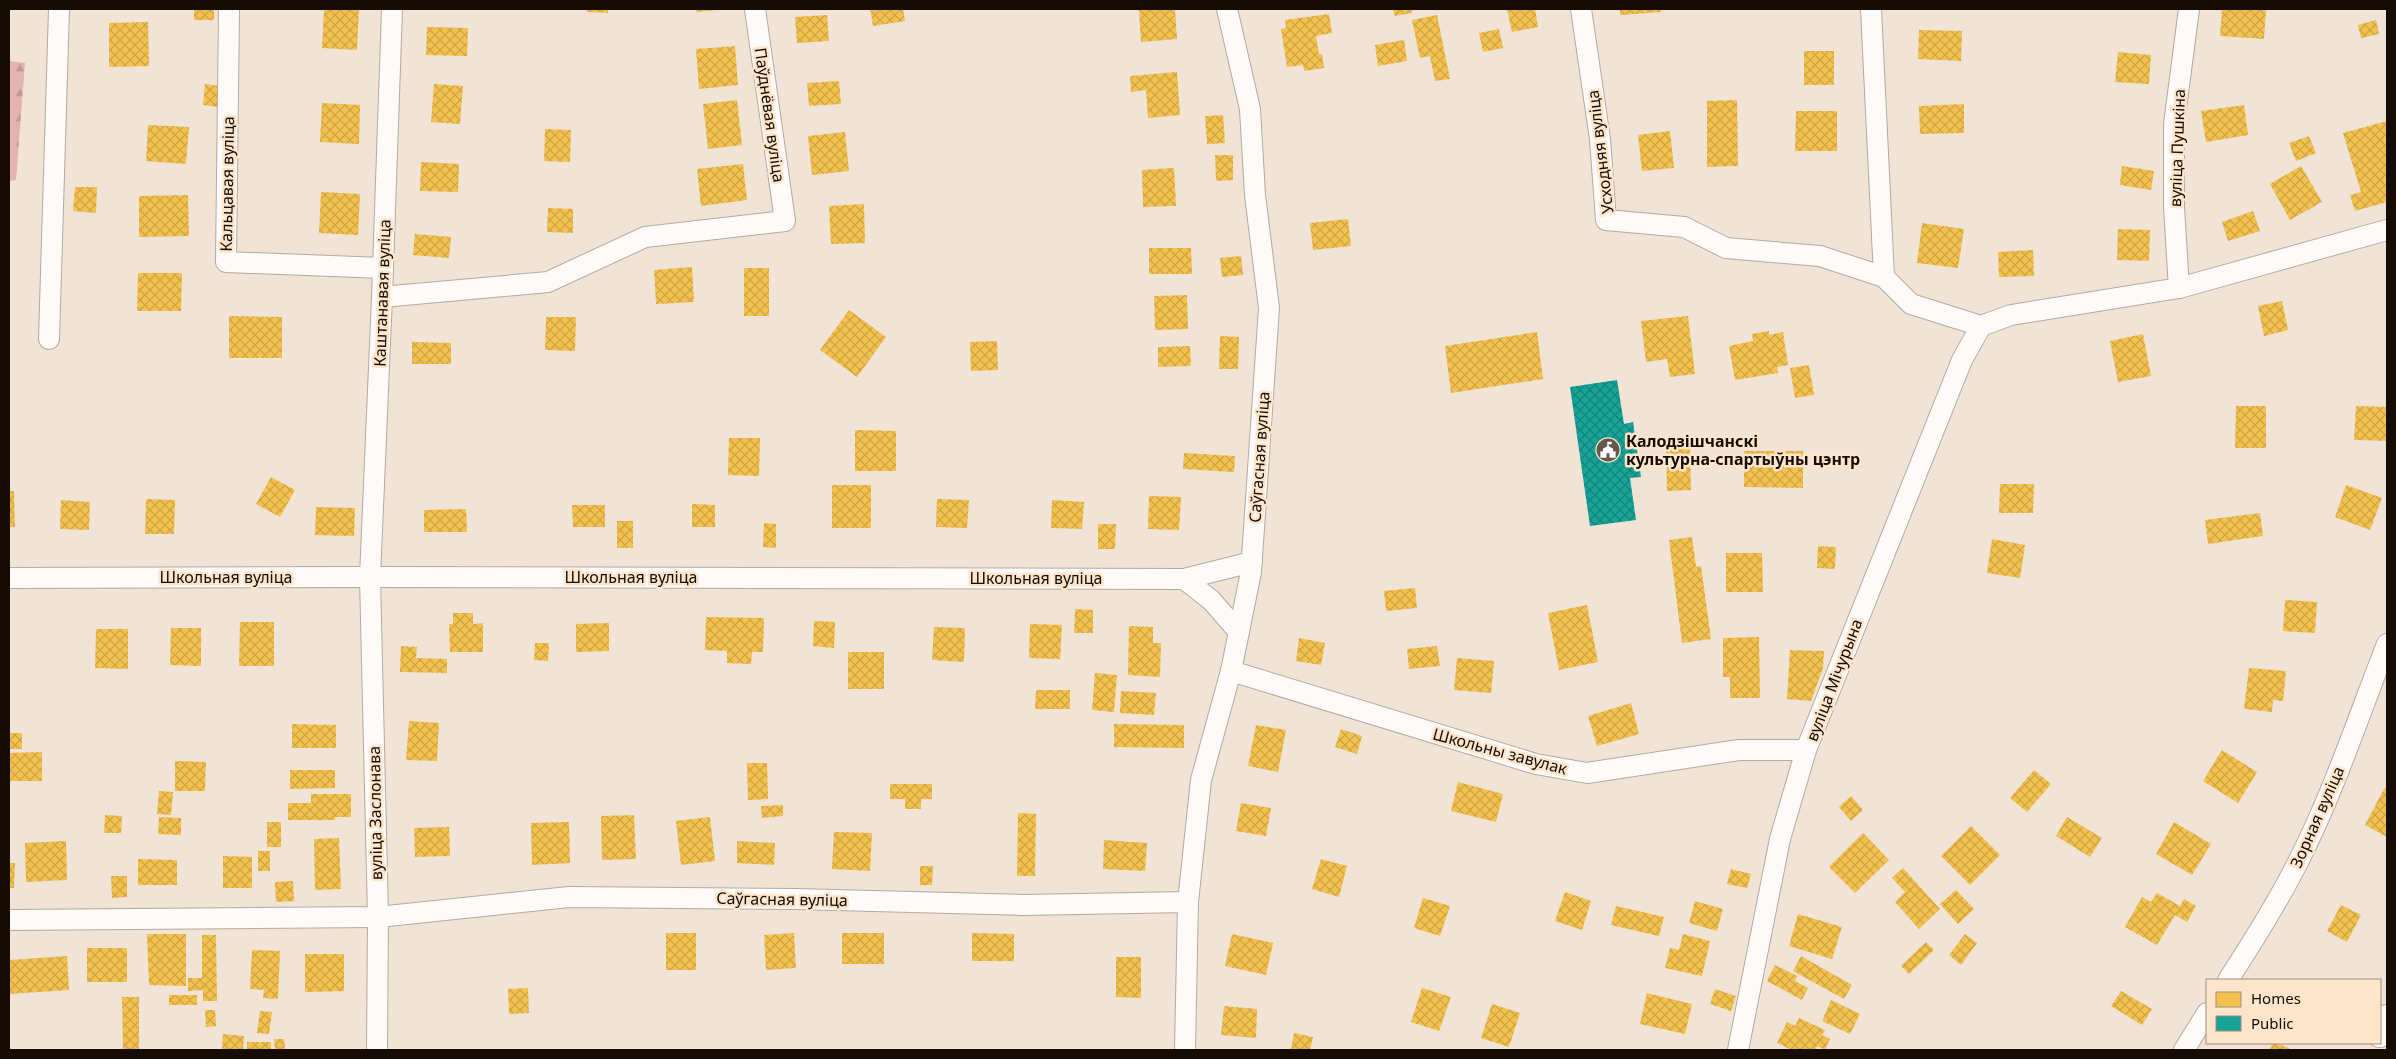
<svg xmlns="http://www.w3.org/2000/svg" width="2396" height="1059" viewBox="0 0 2396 1059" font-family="'Noto Sans',sans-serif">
<defs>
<pattern id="forest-firs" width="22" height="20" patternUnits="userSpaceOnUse" patternTransform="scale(1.25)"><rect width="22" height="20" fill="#e3b3b0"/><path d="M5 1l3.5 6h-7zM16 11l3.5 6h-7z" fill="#c29996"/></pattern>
<pattern id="homes-cross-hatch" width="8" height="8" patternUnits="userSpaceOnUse" patternTransform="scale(1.25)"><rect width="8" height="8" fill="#f2c14e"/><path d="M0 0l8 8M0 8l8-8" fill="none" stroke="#cfa543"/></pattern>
<pattern id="public-cross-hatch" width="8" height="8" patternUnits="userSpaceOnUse" patternTransform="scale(1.25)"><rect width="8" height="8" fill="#17a398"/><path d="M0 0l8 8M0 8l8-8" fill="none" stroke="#14837a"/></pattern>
</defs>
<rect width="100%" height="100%" fill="#f1e4d6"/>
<polygon fill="url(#forest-firs)" points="9,61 25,63 16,180 9,181"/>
<g fill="url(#homes-cross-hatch)">
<rect x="194" y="9" width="20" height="11"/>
<polygon points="324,9 359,9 357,50 322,48"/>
<polygon points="587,9 608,9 608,13 587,12"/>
<polygon points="696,9 717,9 717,10 696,12"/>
<polygon points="870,9 903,9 905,21 873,26"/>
<polygon points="1175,9 1177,39 1141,42 1139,10"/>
<polygon points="1393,9 1411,9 1412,13 1395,16"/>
<polygon points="1507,9 1535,9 1538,27 1512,32"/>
<polygon points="1620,9 1660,9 1661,12 1620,15"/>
<polygon points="2222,9 2266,9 2264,39 2220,36"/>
<polygon points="1329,14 1332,33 1316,36 1319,54 1322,54 1324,68 1304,71 1303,65 1287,67 1281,29 1286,28 1285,20"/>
<polygon points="827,15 829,41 797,43 795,17"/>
<polygon points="1437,15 1450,79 1435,81 1430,56 1420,58 1412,20"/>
<polygon points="2376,20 2379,34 2361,38 2358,25"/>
<polygon points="148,22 149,66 109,67 109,23"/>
<polygon points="427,27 468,28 467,56 426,55"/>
<polygon points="1499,29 1503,48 1483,52 1479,33"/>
<polygon points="1919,30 1962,31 1961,61 1918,59"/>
<polygon points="1404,40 1407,61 1378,66 1375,45"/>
<polygon points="735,46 738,85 699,89 696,49"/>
<rect x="1804" y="51" width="30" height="34"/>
<polygon points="2118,52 2151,55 2149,84 2115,82"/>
<polygon points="1177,72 1180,115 1148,118 1146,90 1131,92 1130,76"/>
<polygon points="839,81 841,104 809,106 807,83"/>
<polygon points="205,84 220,86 218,107 203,105"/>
<polygon points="434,84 463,86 460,124 431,122"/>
<polygon points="737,100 742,145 708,149 703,104"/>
<polygon points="1737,100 1738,166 1707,167 1707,101"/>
<polygon points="322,103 360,105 359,144 320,142"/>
<polygon points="1964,104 1964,133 1920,134 1919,106"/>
<polygon points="2244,105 2248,135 2206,142 2201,111"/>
<polygon points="1796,111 1837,111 1837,151 1795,151"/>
<polygon points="1223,115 1225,143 1207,144 1205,116"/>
<polygon points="2387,121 2387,202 2355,211 2350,195 2361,192 2343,133"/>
<polygon points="148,125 189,127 186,164 146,161"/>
<polygon points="545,129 571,130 570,162 544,161"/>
<polygon points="1670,131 1674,168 1642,171 1638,135"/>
<polygon points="845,132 849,171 812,175 808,136"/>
<polygon points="2309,136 2316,153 2296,161 2289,143"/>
<polygon points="1215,155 1233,155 1233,180 1216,181"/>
<polygon points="421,162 459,164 458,192 420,191"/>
<polygon points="743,164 747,200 701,206 697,169"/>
<polygon points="2122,166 2154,171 2151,190 2120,185"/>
<polygon points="2301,166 2322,202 2290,220 2270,184"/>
<polygon points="1174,168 1176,206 1143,207 1142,170"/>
<polygon points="75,187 97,187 96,213 73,211"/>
<polygon points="321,192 360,194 358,235 319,233"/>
<polygon points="188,195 189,236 139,237 139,196"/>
<polygon points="864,204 865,243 831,244 829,206"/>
<polygon points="548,208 573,209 573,233 547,232"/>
<polygon points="2253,211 2260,231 2228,241 2222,222"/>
<polygon points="1348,219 1351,246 1313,250 1310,223"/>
<polygon points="1922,223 1964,229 1958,268 1917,263"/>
<polygon points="2118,229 2150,230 2149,261 2117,260"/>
<polygon points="415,234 451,237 449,258 413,255"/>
<polygon points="1149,248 1191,248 1192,274 1149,274"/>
<polygon points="2033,250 2034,276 1999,277 1998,252"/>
<polygon points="1241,256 1243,275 1222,277 1220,258"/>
<polygon points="692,267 694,302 656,304 654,270"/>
<rect x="744" y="268" width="25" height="48"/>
<polygon points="138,273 182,273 181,311 137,311"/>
<polygon points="1187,295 1188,329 1155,330 1154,296"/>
<polygon points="2282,301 2288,330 2264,336 2258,306"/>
<polygon points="849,310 886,337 857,377 820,350"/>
<polygon points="229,316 282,317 282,358 229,358"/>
<polygon points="1688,316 1695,374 1670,377 1667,359 1646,362 1641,321"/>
<polygon points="546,317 576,317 575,351 545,350"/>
<polygon points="1769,331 1769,335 1783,332 1788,365 1777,367 1778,373 1735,380 1729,346 1753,341 1752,334"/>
<polygon points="1537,332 1543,379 1451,393 1445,346"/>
<polygon points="2143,334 2151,376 2118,382 2110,341"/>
<polygon points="1220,336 1239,337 1238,369 1219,369"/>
<polygon points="997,341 998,370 971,371 970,342"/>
<polygon points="412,342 451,343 451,364 412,364"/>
<polygon points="1190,346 1191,366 1158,367 1158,347"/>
<polygon points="1809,365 1814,395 1795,398 1790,368"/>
<polygon points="2236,406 2266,406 2266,448 2235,448"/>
<polygon points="2356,406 2387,407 2387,441 2354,440"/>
<polygon points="855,430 896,431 896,471 855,471"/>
<polygon points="729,438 760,438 759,476 728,475"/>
<polygon points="1666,447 1690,447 1691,490 1667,491"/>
<polygon points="1744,451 1803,451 1803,488 1744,487"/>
<polygon points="1184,453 1235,456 1234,472 1183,469"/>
<polygon points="271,477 295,490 280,517 256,504"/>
<polygon points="2000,484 2034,484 2033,513 1999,513"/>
<rect x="832" y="485" width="39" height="43"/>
<polygon points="2346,485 2382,498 2370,530 2335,517"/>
<polygon points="9,491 14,491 15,527 9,527"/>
<polygon points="1149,496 1181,497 1179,530 1148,529"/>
<polygon points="146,499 175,500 174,534 145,534"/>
<polygon points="937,499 969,500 967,528 936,527"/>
<polygon points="61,500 90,502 89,530 60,529"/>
<polygon points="1052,500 1084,502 1082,529 1051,528"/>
<polygon points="692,504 715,505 715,527 692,527"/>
<polygon points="572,505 605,505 605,527 573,527"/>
<polygon points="316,507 355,508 354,536 315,535"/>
<polygon points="466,509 467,532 424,532 424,510"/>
<polygon points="2260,513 2263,536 2208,544 2205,520"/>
<rect x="617" y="521" width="16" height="27"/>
<polygon points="764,523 776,524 776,548 763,547"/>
<polygon points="1098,524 1116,524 1115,549 1098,549"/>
<polygon points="1692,537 1696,567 1701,566 1711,639 1682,643 1669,540"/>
<polygon points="1992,539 2025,545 2020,578 1987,573"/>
<polygon points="1818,546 1836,547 1835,569 1817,568"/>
<polygon points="1726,553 1762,553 1763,592 1726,592"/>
<polygon points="1415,588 1417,608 1386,611 1384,591"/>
<polygon points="2285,600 2317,602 2315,633 2283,631"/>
<polygon points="1587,605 1598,662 1559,670 1548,613"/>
<polygon points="1075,609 1093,610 1093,633 1074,633"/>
<polygon points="453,613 473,613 473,624 483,623 483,652 450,652 449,624 453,624"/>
<polygon points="706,617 764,618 763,652 752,652 751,664 727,663 727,651 705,650"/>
<polygon points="814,621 835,622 834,648 813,646"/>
<polygon points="240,622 274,622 274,666 239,666"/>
<polygon points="609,623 609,651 576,652 576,624"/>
<polygon points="1030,624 1062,625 1060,659 1029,658"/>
<polygon points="1129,626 1153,627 1153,643 1161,643 1160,677 1128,675"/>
<polygon points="934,627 965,628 964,662 932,660"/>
<polygon points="171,628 201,628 201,666 170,665"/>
<polygon points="96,629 128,629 128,669 95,668"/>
<polygon points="1759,637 1760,698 1730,698 1730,677 1723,677 1723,638"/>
<polygon points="1299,638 1325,643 1321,665 1296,661"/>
<polygon points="535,643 549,643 548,661 534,660"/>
<polygon points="401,646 417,647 416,658 447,659 447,673 400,672"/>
<polygon points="1437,646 1440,666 1409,669 1407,649"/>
<polygon points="1790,650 1824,651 1823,668 1811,701 1787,699"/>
<rect x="848" y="652" width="36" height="37"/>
<polygon points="1457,658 1494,661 1491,693 1454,690"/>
<polygon points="2249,668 2286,671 2283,701 2273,700 2272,712 2244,709"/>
<polygon points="1095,673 1117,675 1114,712 1092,710"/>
<polygon points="1036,690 1070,690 1070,709 1035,709"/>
<polygon points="1121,691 1156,693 1154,715 1120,713"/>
<polygon points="1631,703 1639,734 1597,746 1588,716"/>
<polygon points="409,721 439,723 437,761 406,760"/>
<polygon points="292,724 336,725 336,748 292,748"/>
<polygon points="1114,724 1184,725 1184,748 1114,747"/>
<polygon points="1256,725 1286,730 1278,772 1248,766"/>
<polygon points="1341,729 1362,736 1357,754 1335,747"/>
<rect x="9" y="733" width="13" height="16"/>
<polygon points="2222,750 2257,772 2238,803 2203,781"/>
<polygon points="42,752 42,781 9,781 9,753"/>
<polygon points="175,761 206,762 205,791 175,791"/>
<polygon points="747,763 767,763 768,799 748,800"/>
<polygon points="290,770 335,770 335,788 290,789"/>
<polygon points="2034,770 2051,784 2027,812 2010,798"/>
<polygon points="1458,782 1503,794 1496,822 1451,811"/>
<polygon points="890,784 932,784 932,799 921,799 921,809 905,809 905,799 890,799"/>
<polygon points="2385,787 2387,788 2387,837 2365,825"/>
<polygon points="159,791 173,792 171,815 157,814"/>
<polygon points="311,794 351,794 351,817 335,817 335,820 288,820 288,803 311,803"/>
<polygon points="1851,796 1863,810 1851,821 1839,807"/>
<polygon points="1241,803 1271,808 1266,836 1236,831"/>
<polygon points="783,805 783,816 762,818 761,806"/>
<polygon points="1018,813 1036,814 1035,876 1017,876"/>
<polygon points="105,815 122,816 121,833 104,833"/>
<polygon points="634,815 636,859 602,860 601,816"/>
<polygon points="159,817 181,818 181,835 158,834"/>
<polygon points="710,817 715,861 681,865 676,821"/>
<polygon points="2067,817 2102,838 2090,857 2056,836"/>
<rect x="267" y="822" width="14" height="25"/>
<polygon points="569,822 570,863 532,865 531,823"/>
<polygon points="2174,822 2211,844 2192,875 2156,854"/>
<polygon points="1971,826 2000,855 1970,885 1941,856"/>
<polygon points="449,827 450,856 415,857 414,828"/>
<polygon points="834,832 872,833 870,871 832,869"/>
<polygon points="1863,833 1889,860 1855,893 1829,867"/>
<polygon points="339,838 341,889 315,890 314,839"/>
<polygon points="1104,840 1147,843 1145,871 1103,869"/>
<polygon points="66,841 67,880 26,882 25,843"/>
<polygon points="737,841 775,843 774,865 737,863"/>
<rect x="258" y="851" width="12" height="20"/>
<polygon points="223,856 252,857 252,888 223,888"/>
<polygon points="138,859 177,860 177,885 138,885"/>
<polygon points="1321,859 1347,866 1339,897 1312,889"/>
<polygon points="9,863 15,863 14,888 9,888"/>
<polygon points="920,866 933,866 932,885 920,885"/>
<polygon points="1903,868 1940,909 1919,929 1895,902 1905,892 1892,878"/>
<polygon points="1731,869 1751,874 1747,888 1727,884"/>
<polygon points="111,876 127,876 127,897 112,898"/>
<polygon points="293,881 294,901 276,902 275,882"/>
<polygon points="1956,890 1974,909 1958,924 1940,904"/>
<polygon points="1565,892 1591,901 1582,930 1555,921"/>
<polygon points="2157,893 2180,906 2184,899 2196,906 2187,922 2175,915 2157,945 2125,927 2142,897 2151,902"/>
<polygon points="1423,898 1450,906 1440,936 1414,928"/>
<polygon points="1695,901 1723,909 1717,931 1689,923"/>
<polygon points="2341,905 2361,915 2347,942 2327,931"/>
<polygon points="1616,906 1664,917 1659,936 1611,925"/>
<polygon points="1798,914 1842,927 1832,959 1789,946"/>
<rect x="666" y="933" width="30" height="37"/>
<polygon points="794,933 796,968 766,970 764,935"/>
<rect x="842" y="933" width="42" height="31"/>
<polygon points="972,933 1014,934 1014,961 972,961"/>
<polygon points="147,934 186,934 186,986 149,985"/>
<polygon points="1232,934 1273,943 1266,975 1225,966"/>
<polygon points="1683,934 1710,941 1702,976 1665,968 1670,948 1679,950"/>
<polygon points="1965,934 1977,943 1961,965 1949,955"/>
<polygon points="202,935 216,935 217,1001 203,1001 203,990 188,991 188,978 202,978"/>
<polygon points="1926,942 1934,950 1909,974 1901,966"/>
<rect x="87" y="948" width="40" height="34"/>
<polygon points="252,950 280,951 278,999 263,998 264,990 250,989"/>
<polygon points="305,954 344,954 344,991 305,992"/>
<polygon points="67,956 69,990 9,994 9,960"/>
<polygon points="1801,956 1852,985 1844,999 1793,971"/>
<polygon points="1116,957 1141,957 1141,998 1116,997"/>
<polygon points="1775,965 1797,976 1795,981 1808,988 1802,1000 1767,981"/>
<polygon points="528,988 529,1013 509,1014 508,989"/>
<polygon points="1422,988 1451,997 1439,1031 1411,1022"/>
<polygon points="1715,989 1736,996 1731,1011 1710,1004"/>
<polygon points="2121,991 2152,1009 2142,1025 2111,1006"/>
<polygon points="1647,993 1692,1004 1685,1034 1640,1024"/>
<rect x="169" y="995" width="28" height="10"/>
<polygon points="122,997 139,997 139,1050 123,1050"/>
<polygon points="1831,1000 1860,1014 1850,1034 1822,1021"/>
<polygon points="1492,1004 1520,1013 1509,1047 1481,1038"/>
<polygon points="1224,1006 1257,1009 1256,1038 1221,1035"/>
<polygon points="205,1010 215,1010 216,1026 206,1027"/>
<polygon points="260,1011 272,1012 269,1034 257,1033"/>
<polygon points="1799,1018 1825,1030 1822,1035 1830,1039 1825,1050 1817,1046 1815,1050 1792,1050 1777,1043 1787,1022 1795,1026"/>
<polygon points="1294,1033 1313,1037 1310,1050 1291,1050"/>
<polygon points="223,1034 244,1036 243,1050 222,1050"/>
<polygon points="274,1039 284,1039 285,1050 275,1050"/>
<rect x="247" y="1042" width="24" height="8"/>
<polygon points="2273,1043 2278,1043 2292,1050 2269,1050"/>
</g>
<polygon fill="url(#public-cross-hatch)" points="1617,380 1624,424 1633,422 1641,477 1630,478 1636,520 1590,526 1570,387"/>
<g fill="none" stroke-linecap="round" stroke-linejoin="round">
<defs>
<g id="street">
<polyline points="229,9 226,262 383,268"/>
<polyline points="1581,9 1600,139 1606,220 1684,227 1726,248 1820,256 1884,277 1911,304 1981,326 2011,315 2179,288 2387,230"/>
<polyline points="1871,9 1884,277"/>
<polyline points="2179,288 2174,207 2174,124 2189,9"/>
<polyline points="382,297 548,282 645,237 785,221 755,9"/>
<polyline points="49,339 59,9"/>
<polyline points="9,578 370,577 1184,579 1252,562"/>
<polyline points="1184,579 1211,600 1239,632"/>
<polyline points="1231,671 1536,764 1587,773 1739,750 1806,750"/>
<polyline points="9,920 378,917 569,897 796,899 1023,905 1188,902"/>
<path d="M2228,980C2254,940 2280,899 2301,856C2335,788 2359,715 2387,644"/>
<polyline points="377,1050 378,917 370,577 382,297 392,9"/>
<polyline points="1185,1050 1188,902 1201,780 1231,671 1251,572 1269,308 1255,195 1250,109 1227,9"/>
<polyline points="1738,1050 1780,839 1806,750 1962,360 1981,326"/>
<polyline points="2184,1050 2207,1013"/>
</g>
<polyline id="secondary" points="2380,1033 2387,1019"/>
</defs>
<use href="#street" stroke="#b3aa9e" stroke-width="22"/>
<use href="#secondary" stroke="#b3aa9e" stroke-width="30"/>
<use href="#street" stroke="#fdfbf9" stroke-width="20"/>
<use href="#secondary" stroke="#fdfbf9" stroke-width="28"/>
</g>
<defs>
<symbol id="civic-disc" viewBox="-11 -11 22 22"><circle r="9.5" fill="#61584e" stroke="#fce5cb"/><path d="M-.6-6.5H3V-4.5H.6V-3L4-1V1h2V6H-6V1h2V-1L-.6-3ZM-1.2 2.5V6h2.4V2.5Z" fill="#fff"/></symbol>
</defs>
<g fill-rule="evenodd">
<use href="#civic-disc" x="1594" y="436" width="28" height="28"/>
</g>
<g text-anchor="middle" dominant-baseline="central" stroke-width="5" stroke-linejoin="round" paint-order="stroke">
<g font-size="16" fill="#140c05" stroke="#fce5cb">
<text transform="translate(770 115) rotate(82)">Паўднёвая вуліца</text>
<text transform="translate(2177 148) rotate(-88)">вуліца Пушкіна</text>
<text transform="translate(1600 152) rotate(-97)">Усходняя вуліца</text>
<text transform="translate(227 184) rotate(-89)">Кальцавая вуліца</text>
<text transform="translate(382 293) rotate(-88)">Каштанавая вуліца</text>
<text transform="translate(1259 457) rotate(-86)">Саўгасная вуліца</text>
<text x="226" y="577">Школьная вуліца</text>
<text x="631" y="577">Школьная вуліца</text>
<text x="1036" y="578">Школьная вуліца</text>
<text transform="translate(1834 680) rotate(-69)">вуліца Мічурына</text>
<text transform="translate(1500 751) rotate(15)">Школьны завулак</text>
<text transform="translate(375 813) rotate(-91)">вуліца Заслонава</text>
<text transform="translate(2317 817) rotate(-66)">Зорная вуліца</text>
<text transform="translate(782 899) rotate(1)">Саўгасная вуліца</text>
</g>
<g font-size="16" font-weight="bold" fill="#140c05" stroke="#fce5cb" text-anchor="start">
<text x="1626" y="441">Калодзішчанскі<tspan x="1626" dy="18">культурна-спартыўны цэнтр</tspan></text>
</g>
</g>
<rect width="2396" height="1059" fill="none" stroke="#140c05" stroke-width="20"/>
<rect x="2206" y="979" width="175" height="65" fill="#fce5cb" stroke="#9f8e7c"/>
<rect x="2216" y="992" width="25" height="15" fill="#f2c14e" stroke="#9f8e7c"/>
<text x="2251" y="1004" font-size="15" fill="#140c05">Homes</text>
<rect x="2216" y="1016" width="25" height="15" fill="#17a398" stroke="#9f8e7c"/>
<text x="2251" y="1029" font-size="15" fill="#140c05">Public</text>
</svg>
